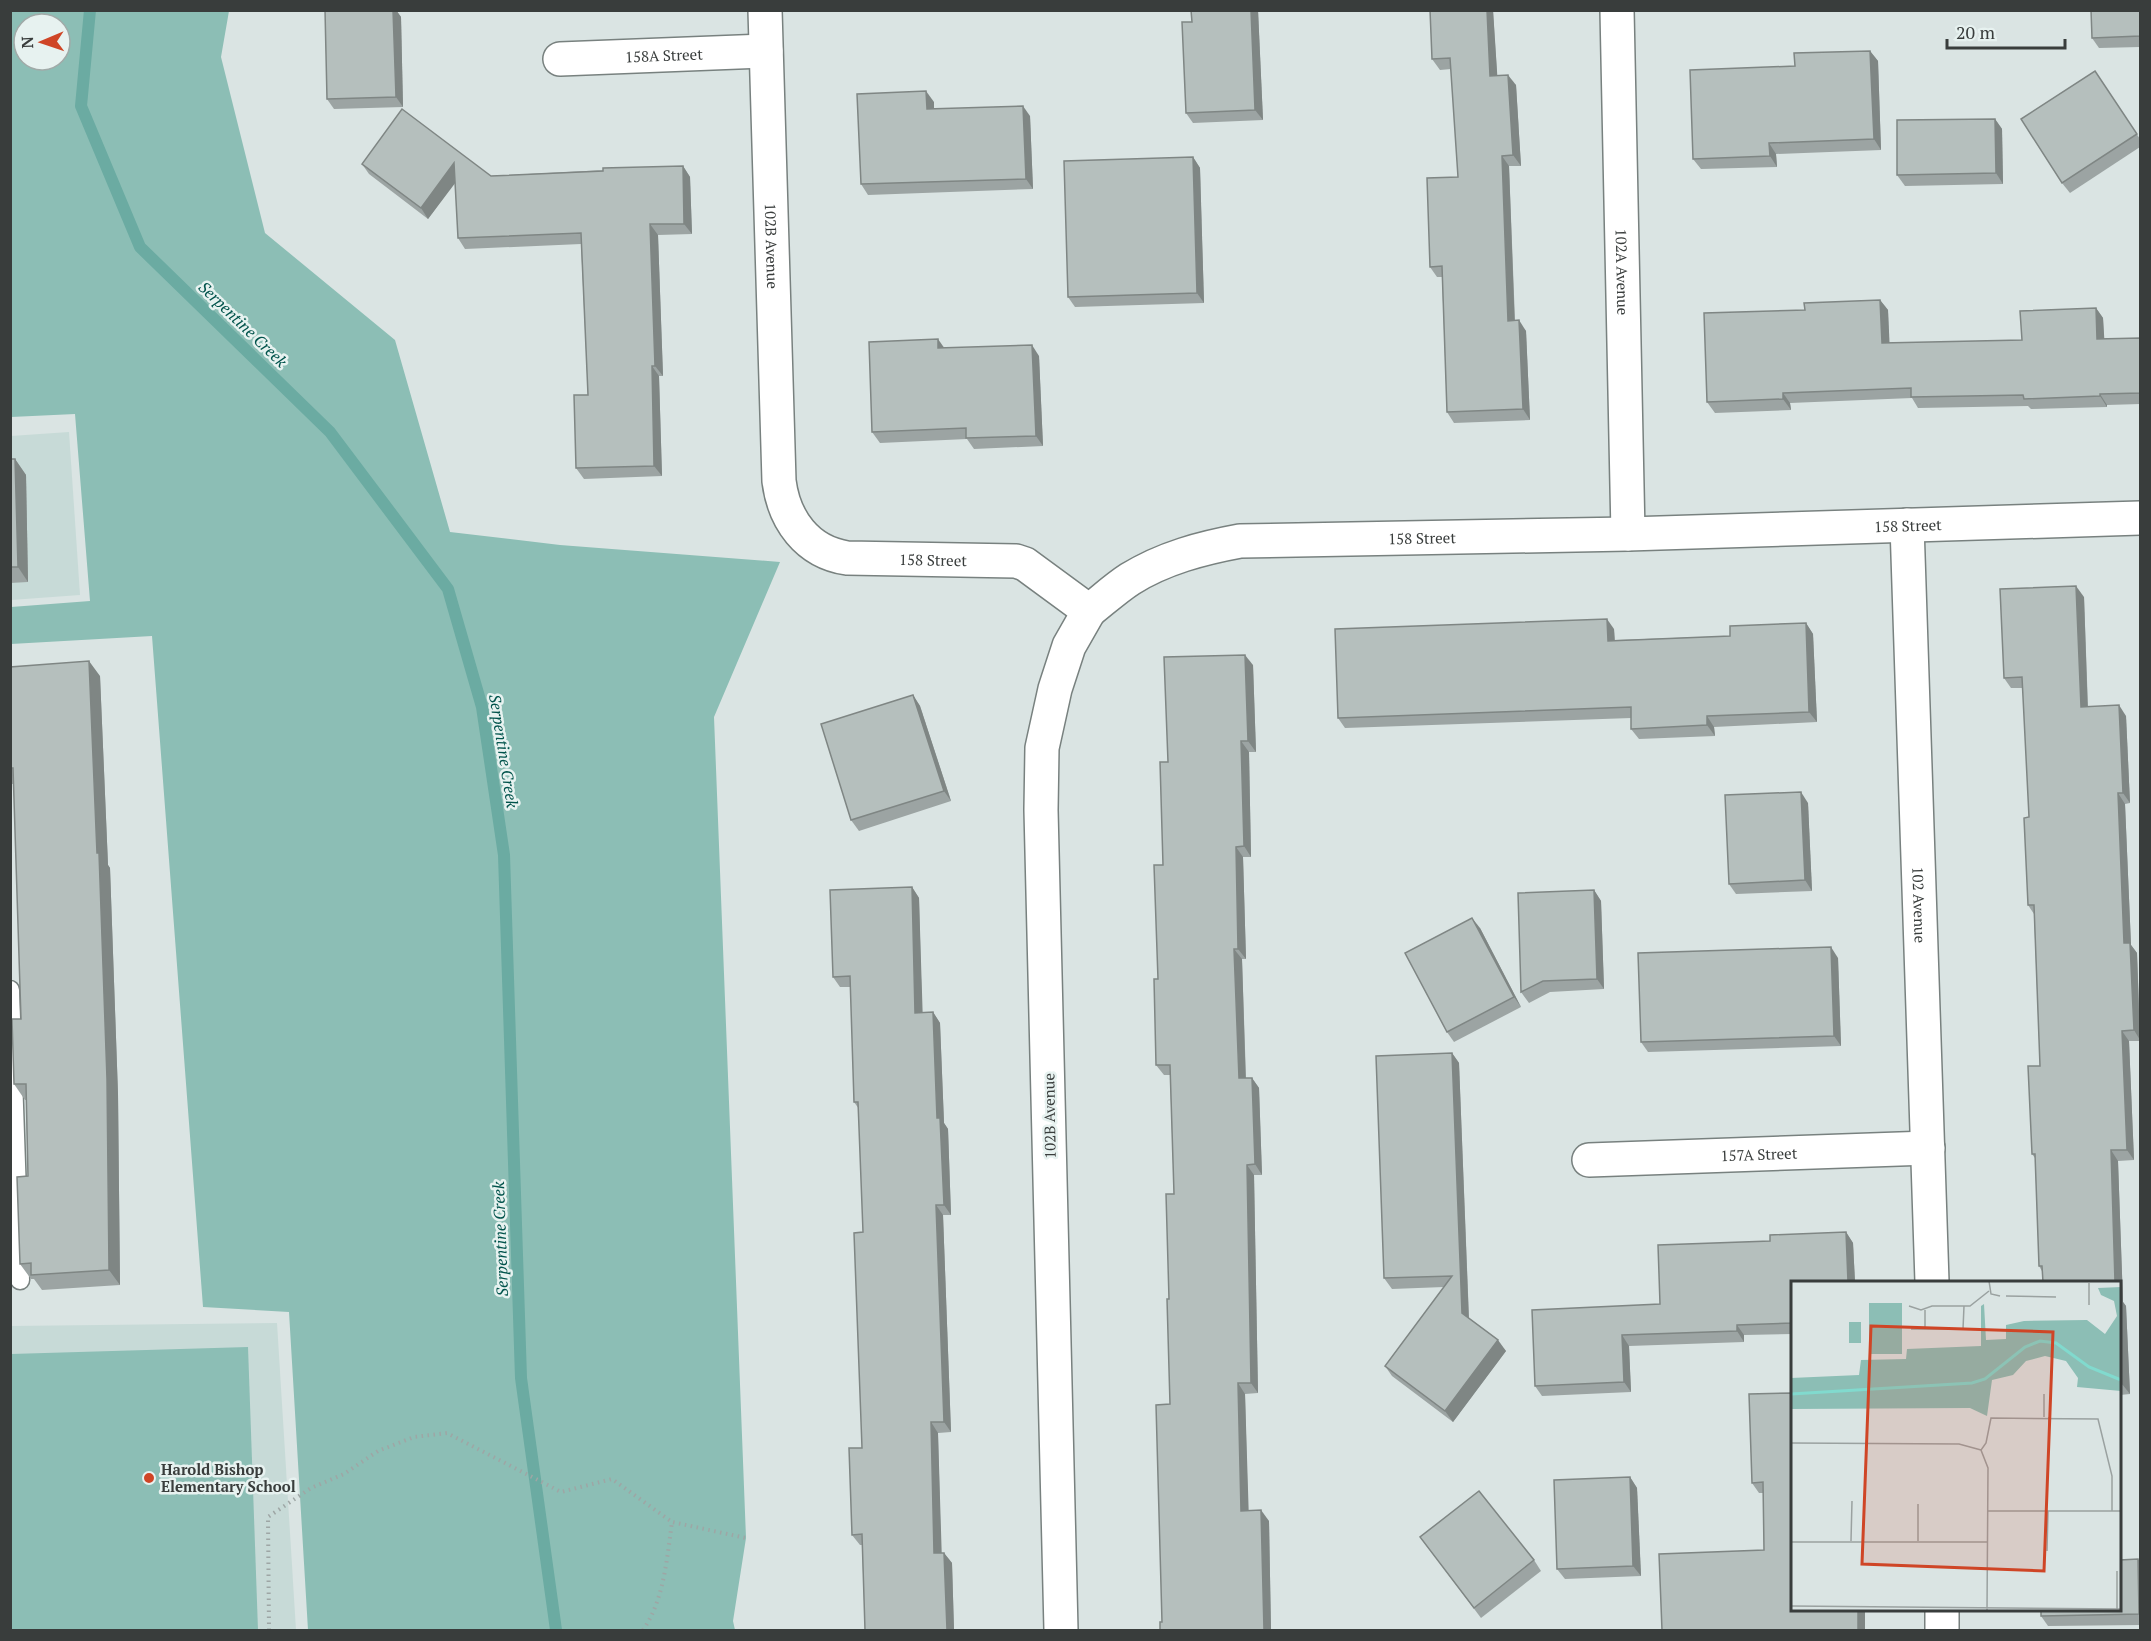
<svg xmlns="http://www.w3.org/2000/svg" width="2151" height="1641" viewBox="0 0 2151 1641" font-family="'PT Serif',serif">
<rect width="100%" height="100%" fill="#dae4e3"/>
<g fill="#c7dad7">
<polygon points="69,432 80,595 11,600 11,436"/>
<polygon points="277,1323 296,1630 11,1630 10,1326"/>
</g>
<g fill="#8cbeb5" fill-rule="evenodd">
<path d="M11,10L229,11L221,57L265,233L395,340L450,532L560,545L780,562L714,717L746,1538L733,1621L735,1630H308L289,1312L203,1307L152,636L11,644V607L90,601L75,414L11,417ZM24,24H60V60H24Z"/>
<polygon points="248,1347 258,1630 11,1630 11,1354"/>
</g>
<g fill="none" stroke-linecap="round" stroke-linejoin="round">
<polyline stroke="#6baba2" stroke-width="12" points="90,10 81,106 140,247 330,432 448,589 482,707 504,855 521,1378 556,1630"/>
<defs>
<polyline id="lane" points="10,990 20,1280"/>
<g id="street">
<path id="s1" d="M765,10L779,481C784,520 807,552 847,558L1016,561L1025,564L1089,611C1103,600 1116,588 1130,579C1164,558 1202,548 1240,541L1628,534L2140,518"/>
<path id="s2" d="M1617,10L1628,534"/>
<path id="s3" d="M560,59L766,51"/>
<path id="s4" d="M1907,525L1932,1282"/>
<path id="s5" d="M1589,1160L1928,1148"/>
<polyline points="1942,1610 1942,1630"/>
<polyline points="1061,1630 1041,810 1042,748 1055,689 1069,646 1089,611"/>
</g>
</defs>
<use href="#lane" stroke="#78817f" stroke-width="21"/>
<use href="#street" stroke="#78817f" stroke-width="36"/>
<g stroke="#9ea6a5" stroke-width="4" stroke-dasharray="1.5 4.5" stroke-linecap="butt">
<polyline points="269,1630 268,1517 311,1488 344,1474 378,1451 414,1437 447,1433 561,1492 612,1479 672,1522"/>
<path d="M643,1630C664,1600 667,1558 672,1522L746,1538"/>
</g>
<use href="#lane" stroke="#fff" stroke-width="18"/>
<use href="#street" stroke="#fff" stroke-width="33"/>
</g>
<g fill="#9ca4a3">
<polygon points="325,10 396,10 401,17 403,107 334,109 327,99"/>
<polygon points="1191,10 1258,10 1263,120 1193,123 1186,113 1192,22"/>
<polygon points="1430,10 1493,10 1497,75 1516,85 1521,166 1509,166 1515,320 1526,331 1530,420 1454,423 1447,412 1442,277 1437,277 1430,267 1458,177 1451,69 1440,70 1432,59"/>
<polygon points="2140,10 2140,47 2099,48 2092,38"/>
<polygon points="1870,51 1878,61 1881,150 1776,154 1777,167 1701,169 1693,159 1795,66"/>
<polygon points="2095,71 2140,139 2140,147 2070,193 2062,183"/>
<polygon points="934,102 934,109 1030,116 1033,189 868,195 861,184"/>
<polygon points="1995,119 2002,129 2003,184 1905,186 1897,175"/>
<polygon points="1193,157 1200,168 1204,303 1075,307 1068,297"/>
<polygon points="362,164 491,176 683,166 690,177 692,234 658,235 663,376 659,376 662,476 584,479 576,468 588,395 581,244 465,249 458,238 455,182 428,219 369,174"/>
<polygon points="1880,300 1888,310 1889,343 2022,340 2096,308 2103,318 2104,339 2140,338 2140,404 2107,405 2107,407 2031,409 2028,406 1918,408 1912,398 1790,403 1791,410 1715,413 1707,402 1805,310"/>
<polygon points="944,348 1039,356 1043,446 974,449 967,439 880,443 872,432"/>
<polygon points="10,459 15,459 26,475 28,582 10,583"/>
<polygon points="2084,597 2088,707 2126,716 2130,803 2125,804 2131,945 2137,953 2140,1029 2140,1041 2129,1041 2134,1160 2118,1161 2123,1302 2126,1306 2130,1394 2120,1395 2120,1282 2042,1271 2039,1266 2035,1158 2032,1154 2040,1066 2034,914 2028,905 2029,817 2023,688 2011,688 2004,678"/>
<polygon points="1806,623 1813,634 1817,722 1714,727 1715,736 1639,739 1631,729 1631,718 1345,728 1338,718 1614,629 1615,640 1730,636"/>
<polygon points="1253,665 1256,752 1249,752 1251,857 1243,857 1246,959 1242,959 1246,1078 1252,1078 1259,1088 1262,1175 1254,1175 1258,1393 1245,1394 1248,1511 1269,1521 1271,1630 1160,1630 1162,1622 1170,1404 1169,1299 1174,1194 1170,1075 1164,1075 1156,1065 1158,979 1168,762"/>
<polygon points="10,667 100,676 108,865 110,868 118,1094 120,1285 42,1290 34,1279 31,1279 20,1264 28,1176 26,1100 25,1100 14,1084 21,1019 14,784 10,784"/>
<polygon points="913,695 920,706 951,801 859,831 851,820"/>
<polygon points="1808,803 1812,891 1736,894 1729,884"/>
<polygon points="912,887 919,898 922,1013 933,1012 940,1023 944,1123 948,1129 951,1215 943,1215 951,1432 938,1433 941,1553 944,1553 952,1563 954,1630 865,1630 862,1545 860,1545 852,1535 862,1448 863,1232 859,1109 854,1102 851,987 840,987 833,977"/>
<polygon points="1594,890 1601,901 1604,989 1550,992 1529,1003 1521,992"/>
<polygon points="1480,928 1521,1007 1454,1042 1447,1032"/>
<polygon points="1838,958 1841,1046 1648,1052 1641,1042"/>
<polygon points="1452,1053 1459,1063 1469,1318 1506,1351 1453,1422 1392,1376 1385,1366 1444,1287 1392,1289 1384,1278"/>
<polygon points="1846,1232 1853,1243 1855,1282 1792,1282 1792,1334 1744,1335 1744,1342 1629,1346 1631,1392 1542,1396 1535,1386 1660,1304 1770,1241"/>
<polygon points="1749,1394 1792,1610 1865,1610 1865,1630 1662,1630 1764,1550 1763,1493 1759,1493 1752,1483"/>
<polygon points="1630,1477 1637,1488 1641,1576 1565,1579 1557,1569"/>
<polygon points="1420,1537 1534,1560 1541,1571 1481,1618"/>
<polygon points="2138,1559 2140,1562 2140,1625 2048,1626 2041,1616"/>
</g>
<g fill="#7f8684">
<polygon points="393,10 396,10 401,17 403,107 396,97"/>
<polygon points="1251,10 1258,10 1263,120 1255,110"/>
<polygon points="1487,10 1493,10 1498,86 1490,76"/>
<polygon points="1870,51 1878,61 1881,150 1874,139"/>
<polygon points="1508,75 1516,85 1521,166 1513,155"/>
<polygon points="926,91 934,102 934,119 927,109"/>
<polygon points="1023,106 1030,116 1033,189 1026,179"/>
<polygon points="1995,119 2002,129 2003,184 1996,173"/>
<polygon points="1769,143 1776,154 1777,167 1770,156"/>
<polygon points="1502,156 1509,166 1515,331 1508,321"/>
<polygon points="1193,157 1200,168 1204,303 1197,293"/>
<polygon points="454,163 462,174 428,219 421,208"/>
<polygon points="683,166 690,177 692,234 684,224"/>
<polygon points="650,224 658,235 663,376 655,366"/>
<polygon points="1880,300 1888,310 1890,353 1882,343"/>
<polygon points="2096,308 2103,318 2105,350 2097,339"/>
<polygon points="1519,320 1526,331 1530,420 1523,409"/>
<polygon points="938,339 945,349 938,348"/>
<polygon points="1032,345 1039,356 1043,446 1036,436"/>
<polygon points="652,366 659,376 662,476 654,466"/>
<polygon points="1783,393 1790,403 1791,410 1783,399"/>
<polygon points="2100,394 2107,405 2107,407 2100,396"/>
<polygon points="15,459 26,475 28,582 18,567"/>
<polygon points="2076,586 2084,597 2088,717 2081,707"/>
<polygon points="1607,619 1614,629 1615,651 1608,641"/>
<polygon points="1806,623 1813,634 1817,722 1809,712"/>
<polygon points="1245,655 1253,665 1256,752 1248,741"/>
<polygon points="89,661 100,676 108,865 110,868 118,1094 120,1285 109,1270 97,853"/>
<polygon points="913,695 920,706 951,801 944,791"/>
<polygon points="2119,705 2126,716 2130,803 2123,793"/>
<polygon points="1707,716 1714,727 1715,736 1707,725"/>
<polygon points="1241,741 1249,752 1251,857 1244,846"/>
<polygon points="1801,792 1808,803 1812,891 1805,880"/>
<polygon points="2118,793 2125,804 2131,945 2137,953 2140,1040 2134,1030 2124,943"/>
<polygon points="1236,847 1243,857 1246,959 1238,949"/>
<polygon points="912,887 919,898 923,1024 915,1013"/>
<polygon points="1594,890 1601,901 1604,989 1597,979"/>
<polygon points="1472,918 1480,928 1521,1007 1514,997"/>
<polygon points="1831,947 1838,958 1841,1046 1834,1036"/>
<polygon points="1234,949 1242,959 1246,1089 1239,1078"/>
<polygon points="933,1012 940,1023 944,1123 948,1129 951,1215 944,1205 937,1118"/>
<polygon points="2122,1031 2129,1041 2134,1160 2127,1150"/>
<polygon points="1452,1053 1459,1063 1469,1323 1462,1313"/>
<polygon points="1252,1078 1259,1088 1262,1175 1255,1164"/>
<polygon points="2111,1150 2118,1161 2123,1302 2126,1306 2130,1394 2122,1384 2120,1320 2120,1282 2115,1282"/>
<polygon points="1247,1165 1254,1175 1258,1393 1251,1383"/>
<polygon points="936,1205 943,1215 951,1432 944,1422"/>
<polygon points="1846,1232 1853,1243 1855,1282 1848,1282"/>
<polygon points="1737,1325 1744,1335 1744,1342 1737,1331"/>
<polygon points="1622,1335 1629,1346 1631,1392 1624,1382"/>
<polygon points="1498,1340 1506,1351 1453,1422 1445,1411"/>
<polygon points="1238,1383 1245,1394 1249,1521 1241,1511"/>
<polygon points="931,1422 938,1433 942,1563 934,1553"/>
<polygon points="1630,1477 1637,1488 1641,1576 1633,1566"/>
<polygon points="1261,1510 1269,1521 1271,1630 1264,1630"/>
<polygon points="944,1553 952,1563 954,1630 947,1630"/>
<polygon points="2138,1559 2140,1562 2140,1617 2139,1614"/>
<rect x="1858" y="1610" width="7" height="20"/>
</g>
<g fill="#b5bfbd" stroke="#7f8684" stroke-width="1.5">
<polygon points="325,10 393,10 396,97 327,99"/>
<polygon points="1191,10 1251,10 1255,110 1186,113 1182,22 1192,22"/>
<polygon points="1430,10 1487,10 1490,76 1508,75 1513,155 1502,156 1508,321 1519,320 1523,409 1447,412 1442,266 1430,267 1427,178 1458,177 1450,58 1432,59"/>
<polygon points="2091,10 2140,10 2140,36 2092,38"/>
<polygon points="1870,51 1874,139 1769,143 1770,156 1693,159 1690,70 1795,66 1794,53"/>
<polygon points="2095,71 2137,134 2062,183 2021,119"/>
<polygon points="926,91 927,109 1023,106 1026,179 861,184 857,94"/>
<polygon points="402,109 491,176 603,171 603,168 683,166 684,224 650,224 655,366 652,366 654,466 576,468 574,395 588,395 581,233 458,238 454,163 421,208 362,164"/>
<polygon points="1995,119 1996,173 1897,175 1897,120"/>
<polygon points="1193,157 1197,293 1068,297 1064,161"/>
<polygon points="1880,300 1882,343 2022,340 2020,311 2096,308 2097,339 2140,338 2140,393 2100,394 2100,396 2024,399 2023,395 1911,397 1911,388 1783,393 1783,399 1707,402 1704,313 1805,310 1804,303"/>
<polygon points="938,339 938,348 1032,345 1036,436 966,438 966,428 872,432 869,342"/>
<polygon points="10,459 15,459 18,567 10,567"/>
<polygon points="2076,586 2081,707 2119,705 2123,793 2118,793 2124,943 2130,943 2134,1030 2122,1031 2127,1150 2111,1150 2115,1282 2043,1282 2042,1266 2039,1266 2035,1154 2032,1154 2028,1066 2040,1066 2034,905 2028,905 2024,818 2029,817 2022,677 2004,678 2000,589"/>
<polygon points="1607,619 1608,641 1730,636 1730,626 1806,623 1809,712 1707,716 1707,725 1631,729 1631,707 1338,718 1335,629"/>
<polygon points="1245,655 1248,741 1241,741 1244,846 1236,847 1238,949 1234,949 1239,1078 1252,1078 1255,1164 1247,1165 1251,1383 1238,1383 1241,1511 1261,1510 1264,1630 1160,1630 1160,1622 1162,1622 1156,1405 1170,1404 1167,1299 1169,1299 1166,1194 1174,1194 1170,1065 1156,1065 1154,979 1158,979 1154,865 1163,865 1160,762 1168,762 1164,657"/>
<polygon points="89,661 97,853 99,853 107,1079 109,1270 31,1275 31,1263 20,1264 17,1177 28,1176 26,1084 14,1084 12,1019 21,1019 13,768 10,768 10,667"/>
<polygon points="913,695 944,791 851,820 821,724"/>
<polygon points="1801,792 1805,880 1729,884 1725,795"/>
<polygon points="912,887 915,1013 933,1012 937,1118 940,1118 944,1205 936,1205 944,1422 931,1422 934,1553 944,1553 947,1630 865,1630 862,1534 852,1535 849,1448 862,1448 854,1233 863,1232 858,1102 854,1102 850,976 833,977 830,890"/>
<polygon points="1594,890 1597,979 1543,981 1521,992 1518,893"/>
<polygon points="1472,918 1514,997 1447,1032 1405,953"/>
<polygon points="1831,947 1834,1036 1641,1042 1638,953"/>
<polygon points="1452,1053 1462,1313 1498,1340 1445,1411 1385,1366 1452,1276 1384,1278 1376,1056"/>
<polygon points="1846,1232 1848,1282 1792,1282 1792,1323 1737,1325 1737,1331 1622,1335 1624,1382 1535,1386 1532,1310 1660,1304 1658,1245 1770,1241 1770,1235"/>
<polygon points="2120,1320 2122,1384 2120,1384"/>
<polygon points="1792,1393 1792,1610 1858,1610 1858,1630 1662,1630 1659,1554 1764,1550 1763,1482 1752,1483 1749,1394"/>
<polygon points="1630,1477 1633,1566 1557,1569 1554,1480"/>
<polygon points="1479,1491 1534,1560 1474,1608 1420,1537"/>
<polygon points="2138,1559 2139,1614 2041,1616 2041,1610 2120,1610 2120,1560"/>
</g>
<circle fill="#cf4526" stroke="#e7f2f0" stroke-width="2" cx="149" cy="1478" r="6"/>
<g text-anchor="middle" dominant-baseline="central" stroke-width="5" stroke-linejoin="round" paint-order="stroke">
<g font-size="15" fill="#393d3c" stroke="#e7f2f0">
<text stroke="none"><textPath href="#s3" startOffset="104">158A Street</textPath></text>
<text stroke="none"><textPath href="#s1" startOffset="236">102B Avenue</textPath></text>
<text stroke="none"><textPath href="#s2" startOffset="262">102A Avenue</textPath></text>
<text stroke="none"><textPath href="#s1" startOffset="1677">158 Street</textPath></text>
<text stroke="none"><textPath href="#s1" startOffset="1191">158 Street</textPath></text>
<text stroke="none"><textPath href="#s1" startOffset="668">158 Street</textPath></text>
<text stroke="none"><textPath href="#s4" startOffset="380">102 Avenue</textPath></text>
<text transform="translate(1049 1116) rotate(-91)">102B Avenue</text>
<text stroke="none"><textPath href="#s5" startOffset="170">157A Street</textPath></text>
</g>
<g font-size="15" font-weight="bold" fill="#393d3c" stroke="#e7f2f0" text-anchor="start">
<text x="161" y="1469">Harold Bishop<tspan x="161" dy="17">Elementary School</tspan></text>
</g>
<g font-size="16" font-style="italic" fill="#00534b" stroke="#e7f2f0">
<text transform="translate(243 324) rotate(44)">Serpentine Creek</text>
<text transform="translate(504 751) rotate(81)">Serpentine Creek</text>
<text transform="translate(500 1239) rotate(-92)">Serpentine Creek</text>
</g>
</g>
<g transform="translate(1791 1281)">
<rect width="330" height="330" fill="#dae4e3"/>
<path d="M330,6V110L286,106L287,97L275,80L254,75L235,80L222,94L201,99L196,135L179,127L0,128V97L68,94L70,79L115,78L116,68L190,65V25L193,23L195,59L215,58V44L233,40L296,39L314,53L326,35L323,20L310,14L307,7ZM78,22H111V73H78ZM58,41H70V62H58Z" fill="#8cbeb5"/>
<path fill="none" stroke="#81dace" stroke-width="3" d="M0,113L181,102L194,98L234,66L249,60L265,62L298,86L330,99"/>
<path fill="none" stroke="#9aa1a0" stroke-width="1.5" d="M41,0H318M198,0L200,13L209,15M215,15L265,16M298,24V2M118,25L130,29L141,25H179L198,10M134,29V48M120,48H187M172,48L173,25M253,113V136M258,136V168M0,162L168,163L190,169M127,223V260M196,230H330M60,260L61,220M0,261H196M256,270L257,230M326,290V328M0,325L330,328M196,330L197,187L190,169L195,162L200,137L307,138L321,195V230"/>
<path fill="#cf4526" fill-opacity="0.15" stroke="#cf4526" stroke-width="3" d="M80,45L262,51L253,290L71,283Z"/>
<rect width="330" height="330" fill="none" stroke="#393d3c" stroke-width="3"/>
</g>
<rect width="2151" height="1641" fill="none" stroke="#393d3c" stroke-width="24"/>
<g transform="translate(42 42) rotate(268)"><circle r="28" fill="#e7f2f0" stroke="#a1aaa8" stroke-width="1.5"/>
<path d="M0-4.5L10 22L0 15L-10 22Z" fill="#cf4526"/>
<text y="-9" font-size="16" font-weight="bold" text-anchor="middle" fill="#393d3c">N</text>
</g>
<path d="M1947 39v9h118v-9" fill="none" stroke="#393d3c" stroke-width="3"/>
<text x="1956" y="39" font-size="18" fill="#393d3c" stroke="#e7f2f0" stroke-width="4.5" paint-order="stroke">20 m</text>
</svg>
